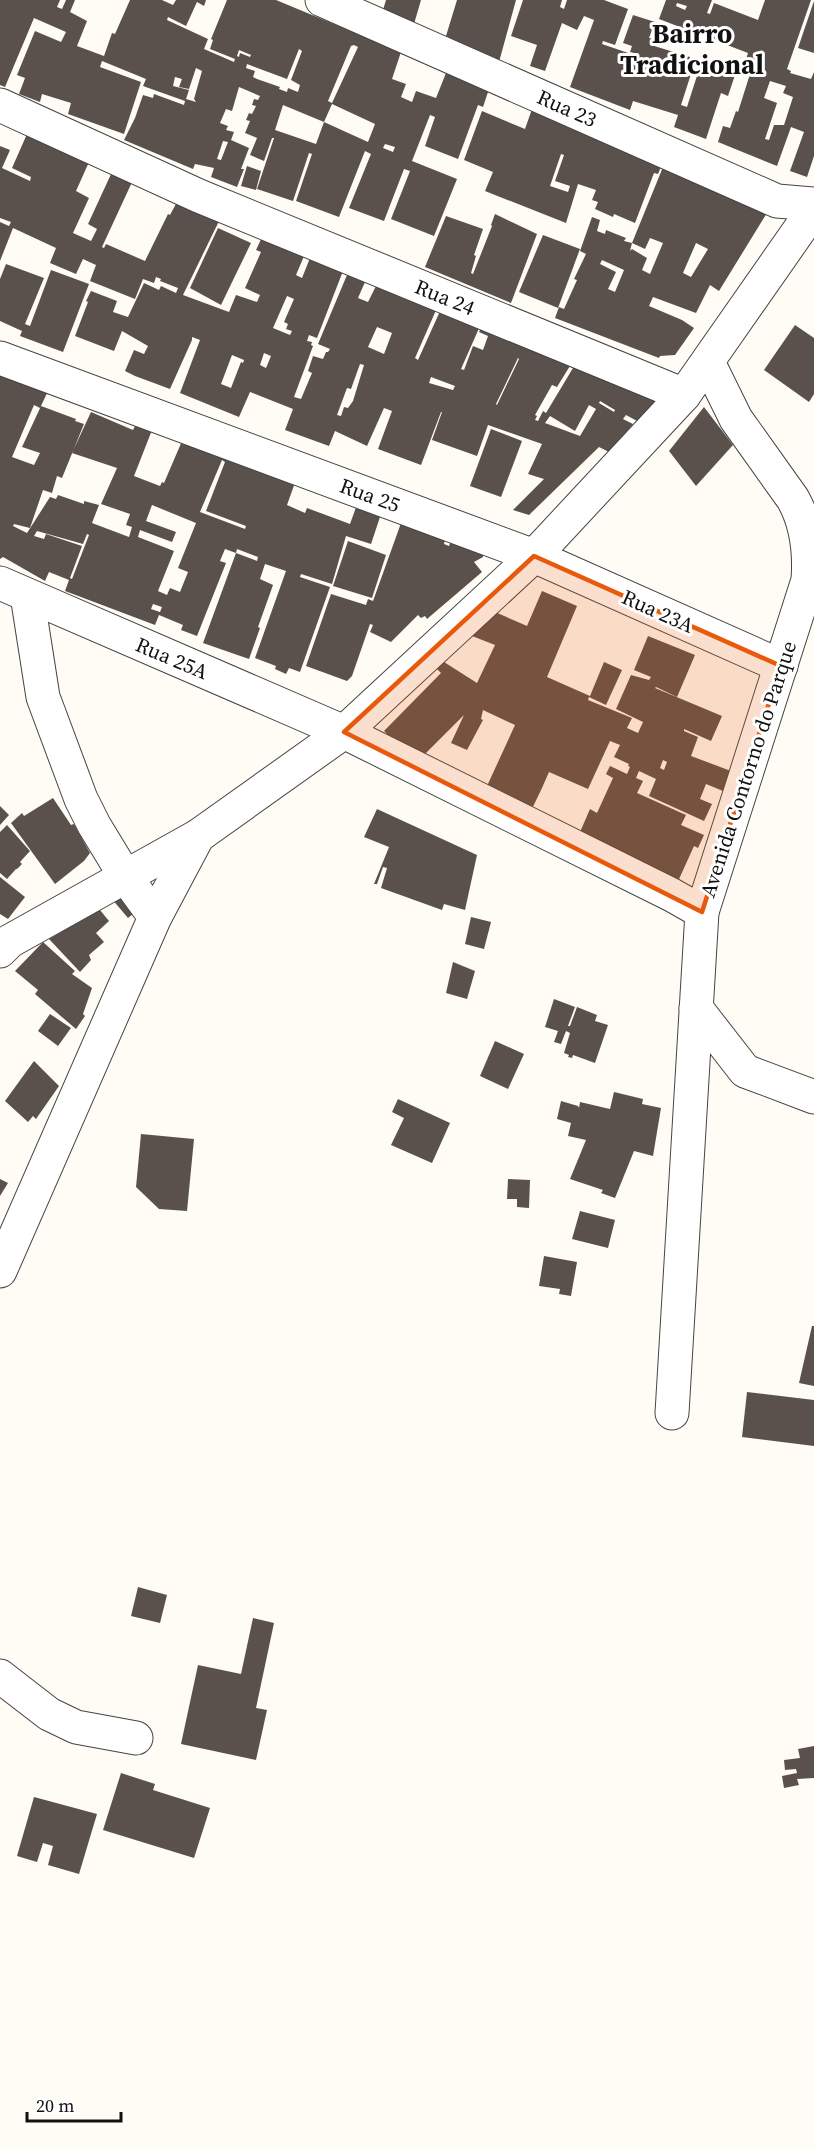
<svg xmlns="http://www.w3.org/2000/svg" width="814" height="2148" viewBox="0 0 814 2148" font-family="'Source Serif 4',serif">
<rect width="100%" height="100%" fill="#fffcf5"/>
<g fill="#5a514d" fill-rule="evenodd">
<path d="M0,0H60L57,7L62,9L66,0H75L70,12L87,21L77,46L104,56L112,33L115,34L130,0H162L173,5L176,0H206L204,6L197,2L186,26L168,17L167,20L208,39L204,49L234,62L235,59L210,49L213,40L211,39L227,0H276L401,52L392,79L406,84L401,97L412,102L416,91L436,98L446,73L489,89L483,107L478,105L458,159L425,146L435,117L430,115L412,161L457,179L434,236L391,219L410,171L404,169L384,221L349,208L371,154L365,151L339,217L296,201L312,154L309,153L293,201L257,189L274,138H272L264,161L250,155L257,138L245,133L250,121L246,120L249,113L252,114L256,106L252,105L254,99L258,100L260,96L239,87L232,111L226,109L220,123L228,126L226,130L234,132L231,140L249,148L241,169H244L237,187L211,177L214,168L195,164L193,169L124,140L135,118L143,95L153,98L154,94L184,105L185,101L143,86L146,79L102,61L100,67L141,82L124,134L68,114L71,103L42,94L40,102L19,94L25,78L17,75L35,31L61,42L66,32L34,18L5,87L0,85ZM354,45L358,47L332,103L328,101L351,46ZM299,49L302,51L291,80L300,85L298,92L288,88L287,92L279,89L280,87L257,79L253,77L255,71L246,68L247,64L287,79ZM239,50L251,55L250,57L240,53L239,57L237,56ZM196,68L202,71L194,99L196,102L186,99L189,90L173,86L175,77L182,79L179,87L189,89ZM332,104L375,124L368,142L324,122ZM283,105L324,122L316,144L275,130ZM223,141L228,142L221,160L217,159ZM385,144L395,147L393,152L383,148Z"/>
<polygon points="386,0 421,0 414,24 383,10"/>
<polygon points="457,0 516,0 499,62 447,39 448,37 446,36"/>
<polygon points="523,0 562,0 560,7 564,9 567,0 604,0 628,9 615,45 603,41 602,44 637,56 638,54 630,52 632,46 623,43 633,15 655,22 649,38 653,39 651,45 690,57 685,73 691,74 681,105 687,107 703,57 737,69 728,96 721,93 706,139 674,127 678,115 633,101 630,110 570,87 594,20 584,16 577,30 562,23 545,71 530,66 537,45 511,36"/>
<path d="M666,0H712L707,13L710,14L714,3L758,20L765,0H811L787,69L791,71L790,73L811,79L814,72V156L807,177L790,171L804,132L791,127L777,166L718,142L723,126L730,128L736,111L738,112L750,74L742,71L748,53L659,19ZM677,3L687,6L685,10L676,6ZM770,81L786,86L783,93L793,97L784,125H774L769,140L765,139L777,103L764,98Z"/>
<polygon points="814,1 814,53 798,48"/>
<path d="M532,109L663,162L658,174L654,173L635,223L614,214L613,217L595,209L598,202L592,200L596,190L578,184L566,223L485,191L493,172L464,160L482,111L525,129ZM561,154L564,155L555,181L570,186L568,192L550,186Z"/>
<path d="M27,134L89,162L76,191L89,198L73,233L91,241L97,229L88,224L112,172L133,180L102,247L104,248L106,244L145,261L168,214L170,215L178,200L221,217L183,295L229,312L236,295L257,302L260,295L245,288L261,252L256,250L263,235L304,256L296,275L302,278L310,258L343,271L317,338L309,335L307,341L312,342L311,345L313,346L294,397L301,399L312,373L308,371L313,356L323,359L326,352H328L330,349L318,344L347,275L365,282L358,298L368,302L376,286L437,308L415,358L418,360L441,309L480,326L461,369L464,370L473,346L483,350L488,336L479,332L482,326L573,361L557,387L552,385L535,415L537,416L535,420L538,421L543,411L546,413L576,363L660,396L637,421L626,415L623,419L633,424L609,452L599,447L529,515L513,510L544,479L528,474L542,444L488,425L477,456L432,440L442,412H441L421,465L378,449L392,411L384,408L367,446L335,431L329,446L285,430L293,409L250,392L239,417L180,393L200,340L192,337V340L170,389L135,376L125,371L134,350L144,354L148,346L122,331L114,351L75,336L88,302L86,301L91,291L117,301L113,312L128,317L144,283L159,290L161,286L176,293L178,288L160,281L161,279L156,277L154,283L143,279L135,299L90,281L96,265L83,259L76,274L50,263L56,248L13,228L0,261V222L9,226L11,222L0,218V146L10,150L2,168L30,181L31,177L12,168ZM287,296L294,299L284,322L288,324L286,329L292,331L290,335L273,328ZM377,327L392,333L384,354L368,347ZM264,353L271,356L266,368L260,365ZM232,355L244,360L243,363L241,362L231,388L221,384ZM518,358L519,359L497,405L496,404ZM360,364L364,365L353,401L348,408L344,407L341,416L337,415L347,388L351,389ZM431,377L455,386L453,390L429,383ZM600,401L615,410L614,412L599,403ZM589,405L596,409L580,436L545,423L550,416L575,431Z"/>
<polygon points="247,166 261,171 256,190 241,186"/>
<path d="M663,167L770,208L719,291L710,285L696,313L653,297L649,306L682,320L694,328L675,355L660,356L659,358L555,318L559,307L564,309L577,280L574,279L586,254L580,251L592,217L600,220L597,231L605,234L606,230L626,238L624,241L632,243L630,251L632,249L647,258L642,270L650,274L663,243L650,238L645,249L632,243ZM696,243L708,249L691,277L683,273ZM602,260L624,270L615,292L608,289L616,272L600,264Z"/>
<polygon points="495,214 537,234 511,303 425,267 446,216 483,229 474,255 476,256 471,273 473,274 492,226 491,225"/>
<polygon points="218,228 251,243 221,305 190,288"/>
<polygon points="543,235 580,249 558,308 519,292"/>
<polygon points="6,264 44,278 25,324 30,326 51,270 89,284 63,352 20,336 22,331 0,321 0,279"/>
<polygon points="795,325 814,338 814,394 809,402 764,370"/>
<path d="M0,372L49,389L40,408L34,405L12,457L34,465L40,453L22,447L41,406L76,419L75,421L84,424L62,478L57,476L52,493L43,490L30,528L14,524L13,526L27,533L50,497L56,499L58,495L84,504V501L99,505L92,523L129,537L132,527L126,525L130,514L101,504L117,468L72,453L91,412L133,430L138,420L154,425L134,476L160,486L162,482L164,483L182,441L297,477L287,505L305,513L307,508L350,524L359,499L383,508L371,544L346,536L332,584L301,574L300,577L330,587L300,672L289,668L286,674L275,669L276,666L255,658L286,571L265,564L260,579L273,585L258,627L260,628L249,659L203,643L236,553L225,549L220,561L226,563L197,636L181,630L183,625L159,615L155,625L65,591L69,580L49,572L45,581L3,557L0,559ZM222,460L225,462L206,511L246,526L245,529L200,512ZM152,505L196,523L178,568L188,572L180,592L170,588L167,595L158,591L174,551L138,537L140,530L172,542L176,532L146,521ZM37,531L83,544L87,534L89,535L72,579L70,578L82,546L46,534L44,539L34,536ZM237,549L258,557L257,561L236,553ZM153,604L162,607L160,612L151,609Z"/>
<polygon points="704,407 733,445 696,486 669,451"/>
<polygon points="491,429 522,441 501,497 470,486"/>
<polygon points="401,523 445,540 444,544 449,546 453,534 483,548 483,557 474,562 482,572 427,619 425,616 421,618 418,615 391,642 370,632 373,625 370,624 352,676 347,681 306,666 331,594 366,605 368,599 373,601"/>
<polygon points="348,541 386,555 372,598 333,586"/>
<path d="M542,591L577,606L547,677L590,696L604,662L622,670L606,705L589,697L588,700L632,718L627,728L638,733L643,722L616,709L631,675L649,680L651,677L634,670L648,636L695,655L677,697L656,687L655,688L722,716L711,741L684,729V731L698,737L691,756L731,771L723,791L706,784L700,799L712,804L704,821L649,796L656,779L639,771L636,778L643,781L637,793L686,815L681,825L704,835L698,848L694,846L675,888L577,839L590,809L597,813L613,778L606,774L610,766L627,774L630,767L628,766L629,764L614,757L620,745L610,741L588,789L549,772L542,788L528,781L542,788L528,817L482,797L515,725L483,710L481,719L483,720L467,750L451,743L464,715L417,762L384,731L441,673L437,669L444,662L477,683L495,645L472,636L495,612L527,626ZM663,760L667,762L664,770L660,768Z"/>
<polygon points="53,798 71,825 74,824 90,853 84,861 55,884 11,823 22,813 24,816"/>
<polygon points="0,806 9,815 0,825"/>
<polygon points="377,809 477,855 465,910 444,904 442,910 381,888 387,868 383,867 377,884 374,884 389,847 364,837"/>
<polygon points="7,825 30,851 20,862 22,864 17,869 16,869 7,879 0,873 0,832"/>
<polygon points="0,877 25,897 8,919 0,914"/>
<polygon points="106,892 145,904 128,918"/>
<polygon points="95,904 109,921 96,933 104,942 89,955 91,960 80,972 49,939 61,932"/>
<polygon points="471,917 491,922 484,949 465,944"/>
<polygon points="43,942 75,971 72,974 92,988 83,1014 85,1016 76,1029 35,994 38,990 15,971"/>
<polygon points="453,962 475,971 467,999 446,993"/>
<polygon points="554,999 575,1007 568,1026 570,1026 577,1007 597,1015 595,1021 608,1025 595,1063 573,1055 572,1058 568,1057 569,1055 564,1053 570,1033 566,1031 561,1044 554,1042 558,1031 545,1027"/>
<polygon points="50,1014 71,1028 58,1046 38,1031"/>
<polygon points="495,1041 524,1054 508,1089 480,1076"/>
<polygon points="34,1061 59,1086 36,1119 33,1116 28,1122 5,1101"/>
<polygon points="614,1092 643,1099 642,1104 661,1108 653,1156 634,1151 615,1198 601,1193 603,1190 570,1179 586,1140 568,1136 571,1123 557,1119 561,1101 578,1106 579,1108 580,1102 610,1109"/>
<polygon points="398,1099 450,1123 432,1163 391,1145 404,1118 392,1112"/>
<polygon points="141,1134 194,1139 187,1211 159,1209 136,1187"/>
<polygon points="0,1179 8,1183 0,1196"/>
<polygon points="508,1179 530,1180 529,1208 517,1207 517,1199 507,1199"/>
<polygon points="580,1211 615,1220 608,1248 572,1239"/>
<polygon points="544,1256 577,1262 571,1296 559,1294 560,1289 539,1286"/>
<polygon points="812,1326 814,1326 814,1386 799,1383"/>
<polygon points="747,1392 814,1400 814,1446 742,1437"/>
<polygon points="138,1587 167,1595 160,1623 131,1616"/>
<polygon points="253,1618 274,1623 256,1708 267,1710 256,1760 181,1744 198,1665 241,1674"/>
<polygon points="814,1746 814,1778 797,1779 799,1785 784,1788 782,1776 797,1773 796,1769 785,1770 784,1760 800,1758 798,1749"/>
<polygon points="121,1773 155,1784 153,1790 210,1808 194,1858 103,1830"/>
<polygon points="34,1797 97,1814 79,1874 48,1865 53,1846 43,1843 37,1862 17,1856"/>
</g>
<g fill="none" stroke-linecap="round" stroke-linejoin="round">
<defs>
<g id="street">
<polyline points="322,0 777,201 814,204"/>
<polyline points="0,105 199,196 684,395"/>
<polyline points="0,358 534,556 781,666"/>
<path d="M0,583L344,732L672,895L702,912L808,580C810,552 807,524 793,499L736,419L708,362"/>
<polyline points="27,595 43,697 81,799 94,825 125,876 155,917"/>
<polyline points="0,951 10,941 198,836 344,732 534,556 684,395 814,209"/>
<polyline points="696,1008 745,1071 814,1097"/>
<polyline points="0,1271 155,917 198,836"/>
<polyline points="672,1413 702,912"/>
<polyline points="0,1676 49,1714 76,1727 136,1738"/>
</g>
</defs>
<use href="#street" stroke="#444" stroke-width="35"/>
<use href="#street" stroke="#fff" stroke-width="33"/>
</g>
<path fill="#e8590c" fill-opacity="0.2" stroke="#e8590c" stroke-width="4.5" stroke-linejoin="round" d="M534,556L781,666L702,912L344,732Z"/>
<g text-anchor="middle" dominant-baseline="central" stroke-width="6" stroke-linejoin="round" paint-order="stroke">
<g font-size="21" fill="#111" stroke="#fff">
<text transform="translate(567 108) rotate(24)">Rua 23</text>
<text transform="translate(445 297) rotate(22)">Rua 24</text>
<text transform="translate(370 495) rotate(20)">Rua 25</text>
<text transform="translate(658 611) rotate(24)">Rua 23A</text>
<text transform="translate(172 658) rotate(23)">Rua 25A</text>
<text transform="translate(748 769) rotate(-72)">Avenida Contorno do Parque</text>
</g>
<g font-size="27" font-weight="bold" fill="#111" stroke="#fff">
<text x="692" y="33">Bairro<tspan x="692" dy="31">Tradicional</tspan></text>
</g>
</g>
<path d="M27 2112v9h94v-9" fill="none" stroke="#111111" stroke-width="3"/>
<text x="36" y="2112" font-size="18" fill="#111111" stroke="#ffffff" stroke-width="4.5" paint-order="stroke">20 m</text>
</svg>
